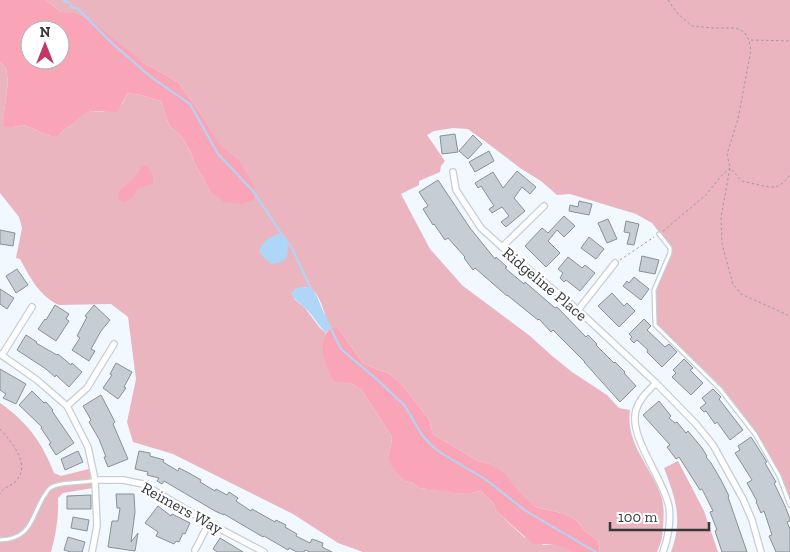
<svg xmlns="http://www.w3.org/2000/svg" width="790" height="552" viewBox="0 0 790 552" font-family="'Zilla Slab',serif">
<rect width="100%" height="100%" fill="#f1f8ff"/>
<g fill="#eab5bf">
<path d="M46,0H790V503C780,477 769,451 753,428C727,390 689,357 656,325V290L671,256L670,246L652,223L636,214L570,194L557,195L541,181L520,168L490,145L468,129L453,128L434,131L427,135L445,161L441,166L440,172L419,181V185L401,194L430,249L463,286L530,336L551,355L572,372L607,395L619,408L630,410C625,445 653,468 662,499C664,508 664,517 663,526C663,535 661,544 657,552H599L600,551L598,541L585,531L576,520L565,514L536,507L525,499L515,486L490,464L478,461L433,434L429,419L402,385L389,373L378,370L363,363L338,328H330C325,318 321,294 311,289C310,288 304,287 303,287L294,299L305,308L320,328L326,333L324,341L350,383L361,389L392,437L391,445L388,457L405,481L413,483L419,488L472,493L481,491L494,504L496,511L524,537L544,545L558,544L568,549L571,552H363L338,543L293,514L173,454L133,442L127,422L136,379L128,317L111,304L59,305C39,296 30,277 20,259L16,258L22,228L19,217L0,193V62L6,68L8,82L4,112V126L14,127L24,125L50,136H58L64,130L72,125L81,115L92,111L103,112L122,104L128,93L140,95L161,101L169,125L182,137L191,152L194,162L210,191L238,159L220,146L199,111L178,82L144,63L76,13H62Z"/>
<path d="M0,403C27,422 42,442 54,473L61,476L89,469L93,488L63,493L58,498C59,517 56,534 51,552H0Z"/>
<path d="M678,461L704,511L718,552H671C683,520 676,499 664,468Z"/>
</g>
<g fill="#faa5b7" fill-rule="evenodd">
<path d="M0,0H46L62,13H76L90,20L144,63L178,82L199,111L220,145L238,159L252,182L255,191L254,200L241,204L224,202L210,191L194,162L191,152L182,137L169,125L161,101L140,95L128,93L117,112L92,111L82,115L72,125L64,130L58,136H50L24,125L14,127H4V112L8,82L6,68L0,62ZM30,30H60V60H30Z"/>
<polygon points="147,165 153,175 153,183 148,185 138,188 132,198 124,202 118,199 119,191 135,177 141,167"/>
<path d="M330,328H338L363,363L378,370L389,373L402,385L429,419L433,434L478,461L490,464L504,473L525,498L536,507L565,514L576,520L585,531L598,541L600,551L599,552H571C560,542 547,545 533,544L496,511L494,504L481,491L472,493H457L436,490L419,488L413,483L405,481L392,467L388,457L391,445L392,437L361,389L350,383L334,381C325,365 316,345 330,328Z"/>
</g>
<g fill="#b0d6f7">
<path d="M277,234L286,236L288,247L287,257L282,262L271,264L264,258L259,251C263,241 267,239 277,234Z"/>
<path d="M303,287L311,288L316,294L330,328L326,333C318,325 313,315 305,308C299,302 294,300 291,293L296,288Z"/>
</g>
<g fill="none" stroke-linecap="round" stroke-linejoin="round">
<g stroke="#b0d6f7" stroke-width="2">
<polyline points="63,0 70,3 72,8 77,8 113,44 151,77 190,104 218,154 253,191 283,236"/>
<polyline points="286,240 292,248 312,291"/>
<polyline points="324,315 341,349 381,383 405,406 422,435 432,446 441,453 485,479 526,511 596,552"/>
</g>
</g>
<g fill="#c6cdd4" stroke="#899096">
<polygon points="455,134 458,152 442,154 440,136"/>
<polygon points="473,135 482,144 468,159 459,151"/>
<polygon points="489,151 494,161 475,172 469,162"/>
<polygon points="517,171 536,187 530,194 522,187 514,198 525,211 506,227 501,222 509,216 502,207 492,213 489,209 494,206 481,186 478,188 475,183 493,172 503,188"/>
<polygon points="438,180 470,228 495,259 496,257 507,267 505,268 524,284 525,282 555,308 557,307 586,337 588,335 597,344 596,345 614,363 615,362 625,372 624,373 636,386 620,402 584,362 585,362 553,330 551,332 539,319 538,320 507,295 507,296 475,268 473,270 464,258 465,257 448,238 445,240 434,224 433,225 423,209 428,206 419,192"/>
<polygon points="579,201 592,204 589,215 569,211 570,205 578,207"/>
<polygon points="564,216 575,226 564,237 557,230 548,241 560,253 546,267 525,246 542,228 548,233"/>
<polygon points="608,219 617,239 607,243 598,223"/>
<polygon points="626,221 639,224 634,245 627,244 630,233 624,232"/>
<polygon points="0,230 15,233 13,246 0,244"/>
<polygon points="589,237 604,249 596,259 581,248"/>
<polygon points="642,256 659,260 655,274 639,271"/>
<polygon points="568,257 582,268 585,265 595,273 580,291 566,280 564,282 560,278 563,273 558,269"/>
<polygon points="17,269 28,285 16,293 6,276"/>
<polygon points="634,277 649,289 641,300 623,286 627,281 629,283"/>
<polygon points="0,289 14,298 7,309 0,304"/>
<polygon points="612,293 624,306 627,303 635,311 619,327 598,306"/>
<polygon points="55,305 69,314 66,319 69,321 56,341 38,329 45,319 46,320"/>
<polygon points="94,305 110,320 101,331 91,349 95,351 89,361 72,350 80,338 77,336 87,317 85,316"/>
<polygon points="644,319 651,326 647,330 665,347 669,344 677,352 662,367 647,352 648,350 637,340 634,343 630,339 632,337 629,334"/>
<polygon points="26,335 37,342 36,343 57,355 58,354 71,365 72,363 82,372 69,387 56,375 55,377 46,369 17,350"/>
<polygon points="684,359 693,368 690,370 703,383 691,395 672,377 676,373 673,370"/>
<polygon points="116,363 132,372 124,387 126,388 118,399 103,388 112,375 110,374"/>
<polygon points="0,369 26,384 16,404 3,398 6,394 0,390"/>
<polygon points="713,389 721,397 719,399 743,430 730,440 717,422 715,424 706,411 704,412 700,408 706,403 702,398"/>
<polygon points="32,391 44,403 46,402 53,410 52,411 74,443 56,455 49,444 51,443 41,428 42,427 19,405"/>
<polygon points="101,395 115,422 113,424 128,459 108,467 104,457 106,457 99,439 89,422 91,420 83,406"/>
<polygon points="659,401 671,416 669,418 675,423 677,422 686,433 688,431 702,448 707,456 706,457 711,463 721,480 729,496 728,497 747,552 722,552 715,531 717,530 710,512 713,511 702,489 700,490 679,457 676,459 667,447 670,445 643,415"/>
<polygon points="751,437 767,462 765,463 776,482 774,483 785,506 790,519 790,521 787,522 790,529 790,552 776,552 769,536 772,535 764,511 761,513 756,502 757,501 747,483 752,480 735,453 740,450 738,446"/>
<polygon points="78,451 83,462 65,470 61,459"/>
<polygon points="139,451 150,453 150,456 164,460 163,462 178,471 179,468 189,473 201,480 200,482 215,491 216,489 227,495 229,492 238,498 236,501 251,511 252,509 275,522 276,520 286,525 285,527 297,534 296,536 310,543 312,539 323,543 322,547 332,552 310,552 305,550 304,552 297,552 289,548 288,550 264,536 263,537 224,514 224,515 215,511 164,481 162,484 157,481 159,478 147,475 148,472 135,469"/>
<polygon points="116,494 134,494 135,512 131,542 138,533 135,551 108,547 112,521 118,521 120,508 117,508"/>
<polygon points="91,495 91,509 67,509 67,496"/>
<polygon points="158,506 171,516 172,514 190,523 185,534 183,533 179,542 176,541 174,544 156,536 158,532 145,523"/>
<polygon points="73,517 89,520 87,531 71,528"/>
<polygon points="68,537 85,542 82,552 71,552 64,550"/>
<polygon points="220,538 243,552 217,552 213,549"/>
</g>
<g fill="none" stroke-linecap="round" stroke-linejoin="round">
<defs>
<g id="service">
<polyline points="659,234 670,248 670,253 654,290 655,325 720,389 755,434 779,476 790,505"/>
<path d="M0,540C32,539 31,517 44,496C46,494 47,491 49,489C57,481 83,484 95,480"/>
</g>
<g id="minor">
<polyline points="453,172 456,190 481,228 502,247 578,310 656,383 696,424 713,445 743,499 752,520 761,552"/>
<polyline points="502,247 544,206"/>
<polyline points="578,310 615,263"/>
<polyline points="0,354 37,380 67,406 88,447 95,480 97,526 92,552"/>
<polyline points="2,355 32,307"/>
<path d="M656,383C648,391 639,399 636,410C628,437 664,479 669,507C671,522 668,538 663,552"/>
<polyline points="67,406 87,388 114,344"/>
<polyline points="95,480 123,480 143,484 209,523 264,552"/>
<polyline points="195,550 209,523"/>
</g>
</defs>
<use href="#service" stroke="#c6cdd4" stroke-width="5.5"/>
<use href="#minor" stroke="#c6cdd4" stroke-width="8"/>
<g stroke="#9a9fa4" stroke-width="1" stroke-dasharray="2.5 2.5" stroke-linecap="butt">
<polyline points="668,0 678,14 692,26 713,28 736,28 744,32 749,40 751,50 738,119 727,154 730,168 721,217 722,244 733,284 741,294 790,316"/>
<polyline points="751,40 790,41"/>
<polyline points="663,231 706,195 722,175 730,168 742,181 768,187 776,187 783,183 790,175"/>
<polyline points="620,260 654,237"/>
<path d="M0,429C12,442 32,466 15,482C10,487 3,487 0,494"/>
</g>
<use href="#service" stroke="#fff" stroke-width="3"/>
<use href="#minor" stroke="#fff" stroke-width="5.5"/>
</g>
<g text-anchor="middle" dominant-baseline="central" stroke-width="5" stroke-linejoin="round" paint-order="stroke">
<g font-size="16" fill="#36393b" stroke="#fff">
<text transform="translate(545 284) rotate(40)">Ridgeline Place</text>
<text transform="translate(182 508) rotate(29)">Reimers Way</text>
</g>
</g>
<g transform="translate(45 45)"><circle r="24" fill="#ffffff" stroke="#afb0b1"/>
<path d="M0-4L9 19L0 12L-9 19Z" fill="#c43664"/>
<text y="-8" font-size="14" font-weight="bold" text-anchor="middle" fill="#36393b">N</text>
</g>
<path d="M610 522v8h99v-8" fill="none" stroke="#36393b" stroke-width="2.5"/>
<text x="618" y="522" font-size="15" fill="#36393b" stroke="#ffffff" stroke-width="4" paint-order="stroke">100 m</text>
</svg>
